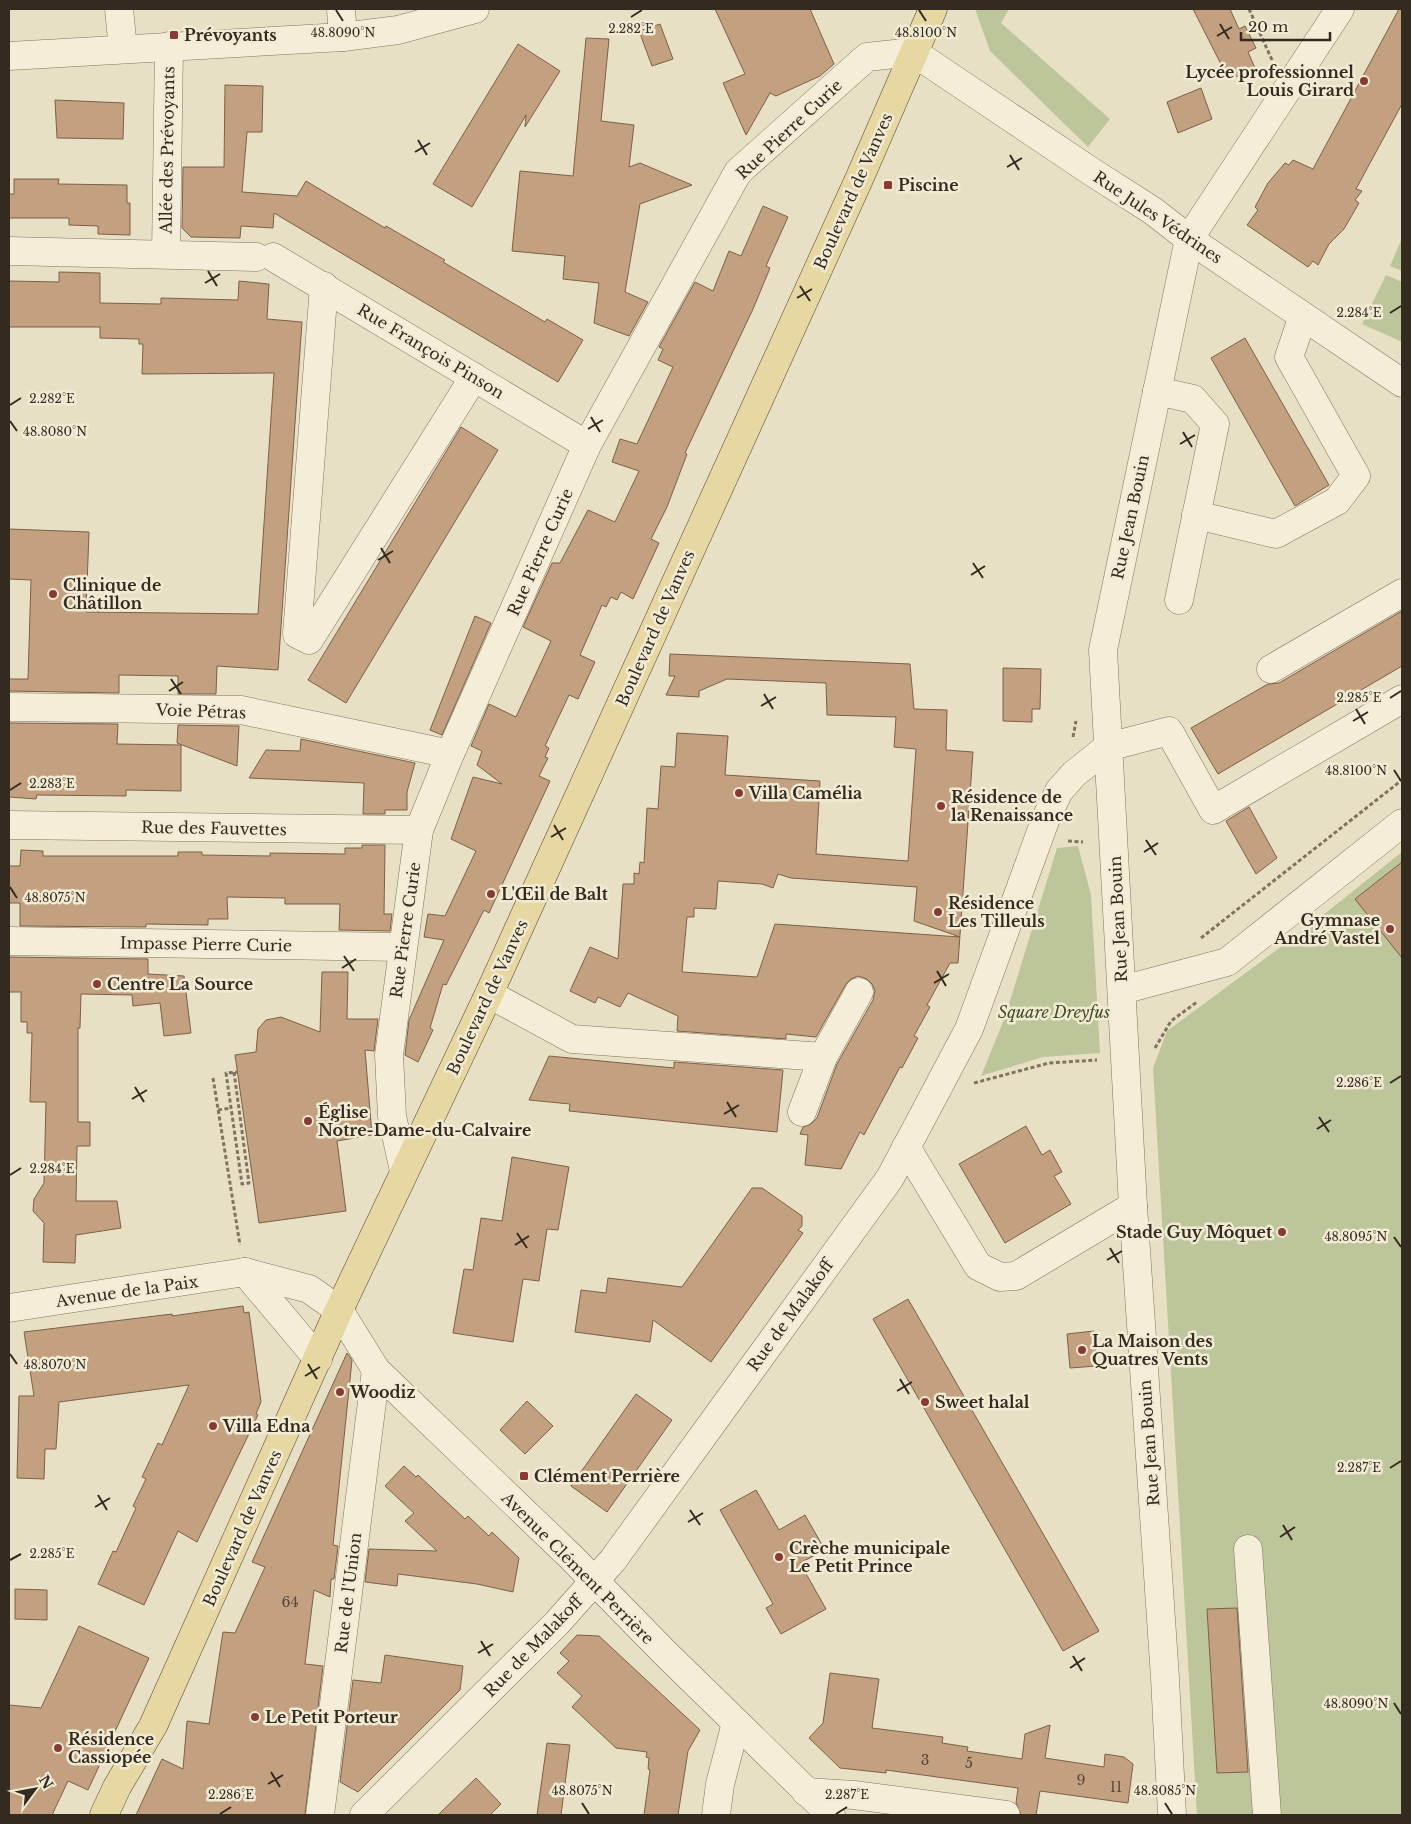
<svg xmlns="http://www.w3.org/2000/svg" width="1411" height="1824" viewBox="0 0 1411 1824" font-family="'Libre Baskerville',serif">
<rect width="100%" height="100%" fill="#e8e0c5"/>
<g fill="#bdc59b">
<polygon points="975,9 1009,9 1001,23 1110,119 1088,147 990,51"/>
<polygon points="1402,238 1402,271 1390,266"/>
<polygon points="1386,275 1402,282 1402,342 1362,324"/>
<polygon points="1078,846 1091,895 1100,1053 1043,1057 981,1076 1005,1017 1057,848"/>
<polygon points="1402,852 1402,1815 1197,1815 1153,1068 1167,1031 1308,927"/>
</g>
<g fill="#c2a080" stroke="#7d6046" fill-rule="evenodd">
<polygon points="715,9 810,9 834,64 820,76 776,96 770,93 746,135 723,83 745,74"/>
<polygon points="1193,9 1230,9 1239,29 1245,26 1256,48 1248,52 1255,68 1229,80"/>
<polygon points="1399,9 1402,9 1402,104 1356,189 1362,191 1355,200 1359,203 1344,229 1329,244 1318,265 1313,261 1308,267 1247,225 1258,210 1255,207 1268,183 1285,163 1289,165 1293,160 1313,169"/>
<polygon points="660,24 673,59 652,66 639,31"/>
<polygon points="586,38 609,39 601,121 634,125 629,167 640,163 692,185 640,204 625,292 648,302 629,336 594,323 599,283 563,279 565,256 512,251 520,171 573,176"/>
<polygon points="518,44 560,71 525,127 526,115 472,207 433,184"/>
<polygon points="225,85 263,86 262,132 247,132 242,192 297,196 306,181 385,228 386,226 445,260 443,262 545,322 547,319 583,340 558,382 274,213 273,228 241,226 240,238 191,237 182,228 183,167 224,167"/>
<polygon points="1201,88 1212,119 1178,133 1167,102"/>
<polygon points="55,100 124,103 123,139 57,138"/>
<polygon points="14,179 59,179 58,184 127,185 127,203 130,203 130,235 98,234 98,226 69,225 69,218 9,218 9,194 14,194"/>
<polygon points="763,206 788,217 766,266 770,268 753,309 685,453 687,454 667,507 651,539 659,543 633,599 621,592 617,600 611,597 606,607 602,605 580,655 595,662 578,699 569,695 545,746 549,748 545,757 548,758 539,776 550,781 489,913 484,910 446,985 443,984 430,1028 433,1030 418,1062 405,1055 409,1020 444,940 424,937 428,914 445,916 476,851 451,839 473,777 502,784 477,765 482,751 471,746 489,704 516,717 551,641 523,627 552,563 560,563 588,510 615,522 639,471 612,462 620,439 637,444 673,367 658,360 663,349 659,347 695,282 713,291 729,251 741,256"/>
<polygon points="59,272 100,273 100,303 161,304 161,298 238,300 239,281 269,284 267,319 302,322 278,670 217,666 216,694 178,694 178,676 119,675 119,693 9,691 9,679 28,679 31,580 9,579 9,529 89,532 86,612 258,614 274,373 142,374 143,344 139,344 139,339 100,338 100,327 9,327 9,281 59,282"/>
<polygon points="1245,338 1329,485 1295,506 1211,358"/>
<polygon points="461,427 498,450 346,703 308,680"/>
<polygon points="1402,611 1402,666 1218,774 1191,728 1268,684 1279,683"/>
<polygon points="475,616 491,623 442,735 430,730"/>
<path d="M670,654L910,664L914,709L947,710L946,750L973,752L958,963H950L927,1005L930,1007L914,1036L918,1038L902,1068L900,1067L864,1135L860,1132L841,1169L805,1165L808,1135L800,1134L803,1127L811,1124L817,1118L837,1064L873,1000L875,991L872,984L867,979L858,976L851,979L846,984L816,1037L786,1034V1039L677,1031L678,1016L628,993L620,1007L598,997L595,1003L570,991L590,947L618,959L623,884H634V873L639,874L640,862L644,863L647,808L658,809L661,766L675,767L677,733L728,736L725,775L820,781L816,854L908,861L916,749L894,747L896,717L827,715L826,683L727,679L699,691V697L666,695L675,676H669ZM778,874L791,878L917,887L914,921L960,937L775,924L757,977L682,972L687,917H694V908L716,909L718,881L762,884L773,888Z"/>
<polygon points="1003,668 1041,669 1040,709 1032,709 1032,722 1003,721"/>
<polygon points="9,723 118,724 117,744 181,745 181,791 126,790 126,796 37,795 36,799 9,797"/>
<polygon points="178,725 239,726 237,766 177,743"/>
<polygon points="301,739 415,763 407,792 407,810 385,810 385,814 363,814 364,783 249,778 266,750 300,751"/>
<polygon points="1249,807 1277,858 1256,874 1226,821"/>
<polygon points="362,845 385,845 384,914 392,914 390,931 339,930 340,904 285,904 285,898 227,897 228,919 208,919 208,925 146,924 146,927 20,926 20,903 9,903 9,866 20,866 21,850 43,851 43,856 178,856 178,852 202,852 202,855 270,856 270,853 345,854 345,848 362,848"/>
<polygon points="1402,862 1402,958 1355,899"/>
<polygon points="9,957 148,959 148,974 184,976 191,1033 164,1036 160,1003 133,1006 132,995 81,994 80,1028 78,1028 78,1122 90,1122 90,1146 77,1146 76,1201 117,1201 121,1228 76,1235 75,1263 43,1262 44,1223 33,1211 34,1199 44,1183 46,1102 30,1102 32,1033 27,1033 27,1022 21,1022 21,992 9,992"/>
<polygon points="322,972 348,972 347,1019 378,1019 374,1051 365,1050 372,1135 337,1141 346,1211 259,1223 235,1055 256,1052 258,1029 266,1020 281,1017 320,1032"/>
<polygon points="549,1056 674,1068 674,1062 783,1070 777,1132 569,1111 570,1104 529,1100"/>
<polygon points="1026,1126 1042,1155 1050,1150 1062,1172 1054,1176 1071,1204 1005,1243 959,1164"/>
<polygon points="512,1157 569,1167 558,1230 547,1229 539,1281 523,1279 513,1342 453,1333 464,1269 473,1270 481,1218 502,1221"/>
<polygon points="752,1188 762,1188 802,1216 802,1226 798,1230 803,1233 711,1362 653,1320 650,1342 575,1332 581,1290 606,1293 608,1278 682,1287"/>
<polygon points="908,1299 1099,1631 1063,1651 873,1319"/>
<polygon points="243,1306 244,1313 249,1312 261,1402 256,1414 258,1415 197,1542 178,1531 144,1605 98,1584 113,1551 116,1552 136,1508 133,1506 146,1479 142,1477 158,1443 162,1445 189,1385 59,1402 56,1449 45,1449 44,1479 17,1478 19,1396 34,1396 24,1332 172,1314 172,1316"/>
<polygon points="1094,1331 1097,1366 1070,1368 1067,1334"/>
<polygon points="347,1353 352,1360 333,1545 338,1546 334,1579 331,1579 330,1597 314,1590 305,1664 323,1666 305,1815 136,1815 162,1759 183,1769 187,1721 209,1724 223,1632 235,1633 265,1567 252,1562"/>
<polygon points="636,1394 672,1420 607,1512 571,1486"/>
<polygon points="527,1401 553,1426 525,1454 500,1430"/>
<polygon points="404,1466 416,1477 418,1475 465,1519 468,1516 489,1536 492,1532 519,1558 513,1592 477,1584 398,1574 397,1586 365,1582 369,1549 437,1551 405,1521 414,1513 385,1486"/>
<polygon points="756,1490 779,1530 805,1515 825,1550 800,1563 826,1609 781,1634 766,1608 773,1604 720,1510"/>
<polygon points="15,1589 47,1590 47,1620 15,1619"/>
<polygon points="1237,1608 1248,1772 1217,1773 1207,1609"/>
<polygon points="79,1626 149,1658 88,1790 68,1781 52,1815 9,1815 9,1705 41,1708"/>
<polygon points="577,1635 599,1636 700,1730 688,1751 678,1815 644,1815 650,1770 648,1769 649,1758 646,1757 647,1752 616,1748 572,1707 582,1696 557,1673 569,1661 560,1653"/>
<polygon points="385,1655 463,1666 460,1690 358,1792 340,1782 353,1680 381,1683"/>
<polygon points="830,1673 879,1679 872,1728 943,1737 942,1743 968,1747 967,1751 1022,1759 1025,1734 1050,1725 1045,1758 1104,1767 1105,1754 1124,1757 1133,1764 1128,1803 1040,1791 1036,1815 1021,1815 1016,1803 1018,1788 886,1770 886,1773 840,1768 809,1738 823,1723"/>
<polygon points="547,1743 570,1745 561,1815 537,1815"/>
<polygon points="476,1778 501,1804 490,1815 438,1815"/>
</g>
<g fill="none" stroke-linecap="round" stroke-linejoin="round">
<defs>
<g id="minor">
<polyline points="119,9 123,49"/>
<polyline points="341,9 343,37"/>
<polyline points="9,56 343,37 398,30 475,9"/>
<polyline points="9,251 256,257"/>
<polyline points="166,254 169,46"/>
<polyline points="273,257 587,445"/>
<polyline points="324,286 297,634 309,640 474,377"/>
<polyline points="1157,391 1193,399 1215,424 1179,600"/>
<polyline points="1196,515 1276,534 1337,501 1356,476 1289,357 1303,316"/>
<polyline points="1271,669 1402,593"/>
<polyline points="9,707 241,710 450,754"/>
<polyline points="9,825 419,830"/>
<polyline points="9,941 402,947"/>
<polyline points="1122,990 1227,962 1402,823"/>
<polyline points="489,994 572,1039 823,1057 859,992"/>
<polyline points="802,1112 823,1057"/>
<polyline points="906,1147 978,1266 1000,1277 1016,1276 1133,1206"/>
<polyline points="404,1171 392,1116 389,1055 419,830 450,754 587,445 738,172 867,57 913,52 1092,172 1153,211 1189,239 1402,383"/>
<polyline points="245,1272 318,1359"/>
<polyline points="9,1308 245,1272 309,1289 339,1310 376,1370 571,1557 665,1653 831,1815"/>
<polyline points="1248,1549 1267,1815"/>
<polyline points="806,1792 854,1795 1006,1815"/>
<polyline points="320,1815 376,1370"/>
<polyline points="364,1815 557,1623 613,1560 890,1178 969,1029 1046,818 1059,791 1074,774 1108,747 1169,731 1213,810 1402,699"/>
<polyline points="716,1815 720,1784 736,1723"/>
<polyline points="1172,1815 1165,1678 1133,1206 1103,650 1189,239 1340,9"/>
</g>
<polyline id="major" points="104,1815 117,1787 153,1726 339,1310 489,994 860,177 933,9"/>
</defs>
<use href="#minor" stroke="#81735e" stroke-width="29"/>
<use href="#major" stroke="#504231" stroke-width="29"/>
<g stroke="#81735e" stroke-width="3" stroke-dasharray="4 2.5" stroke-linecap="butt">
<polyline points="1249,9 1272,60"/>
<polyline points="1073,737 1076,721"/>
<polyline points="1068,841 1083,842"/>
<polyline points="1201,938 1402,780"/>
<polyline points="1155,1048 1171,1021 1197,1002"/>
<polyline points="234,1072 249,1183 242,1184 226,1073 238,1072"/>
<polyline points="213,1078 240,1245"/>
<polyline points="974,1083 1049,1063 1097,1060"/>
<polyline points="218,1110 231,1108"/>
</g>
<use href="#minor" stroke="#f4eed8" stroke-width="28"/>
<use href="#major" stroke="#e7d7a2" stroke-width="28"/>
</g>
<path fill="none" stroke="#332b20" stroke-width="2" d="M336,10L343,21M919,10L926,21M631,17L642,10M1220,24L1229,39M1217,36L1232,27M418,140L427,155M415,152L430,143M1010,155L1019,170M1007,167L1022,158M208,271L217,286M205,283L220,274M800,286L810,301M797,298L812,289M1390,313L1401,306M10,405L21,398M591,417L600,432M10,421L17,431M588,429L603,420M1183,432L1192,447M1180,444L1195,435M381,548L390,563M378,560L393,551M973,563L983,578M971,575L985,566M171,679L181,694M169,691L183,682M764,694L773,709M1390,698L1401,691M761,706L776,697M1356,709L1365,724M1353,721L1368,712M1394,770L1401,781M10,790L21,783M554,825L563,840M551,837L566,828M1146,840L1156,855M1144,852L1158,843M10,887L17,898M344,956L354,971M342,968L356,959M937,971L946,986M934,983L949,974M1390,1083L1401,1076M135,1087L144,1102M132,1099L147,1090M727,1102L736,1117M724,1114L739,1105M1319,1117L1329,1132M1317,1129L1331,1120M10,1175L21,1168M517,1233L527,1248M1394,1237L1401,1247M515,1245L529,1236M1110,1248L1119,1263M1107,1260L1122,1251M10,1354L17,1364M308,1364L317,1379M305,1376L320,1367M900,1379L909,1394M897,1391L912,1382M1390,1468L1401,1461M98,1495L107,1510M95,1507L110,1498M690,1510L700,1525M688,1522L703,1513M1283,1525L1292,1540M1280,1537L1295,1527M10,1560L21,1554M481,1641L490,1656M478,1653L493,1644M1073,1656L1082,1671M1070,1668L1085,1658M1394,1703L1401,1714M271,1772L280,1787M268,1784L283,1775M582,1803L589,1814M1165,1803L1172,1814M220,1814L231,1807M836,1814L847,1807"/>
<g fill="#893a35" stroke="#f1ebd4" stroke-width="2">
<rect x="169" y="30" width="10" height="10" rx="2.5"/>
<circle cx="1364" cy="81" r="5"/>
<rect x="883" y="180" width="10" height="10" rx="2.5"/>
<circle cx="53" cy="594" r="5"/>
<circle cx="739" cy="793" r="5"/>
<circle cx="941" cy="806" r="5"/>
<circle cx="491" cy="894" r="5"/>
<circle cx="938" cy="912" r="5"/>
<circle cx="1390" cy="929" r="5"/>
<circle cx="97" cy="984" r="5"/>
<circle cx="308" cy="1121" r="5"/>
<circle cx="1282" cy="1232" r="5"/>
<circle cx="1082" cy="1350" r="5"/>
<circle cx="340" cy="1392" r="5"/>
<circle cx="925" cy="1402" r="5"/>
<circle cx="213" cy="1426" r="5"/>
<rect x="519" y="1471" width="10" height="10" rx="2.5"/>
<circle cx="779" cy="1557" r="5"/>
<circle cx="255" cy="1717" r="5"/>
<circle cx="58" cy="1748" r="5"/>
</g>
<g text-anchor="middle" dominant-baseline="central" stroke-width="5" stroke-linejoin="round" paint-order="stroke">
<g font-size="14" fill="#574838">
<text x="290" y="1602">64</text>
<text x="925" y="1760">3</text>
<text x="969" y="1763">5</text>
<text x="1081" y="1780">9</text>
<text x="1116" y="1787">11</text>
</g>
<g font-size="16" font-weight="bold" fill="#332b20" stroke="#f1ebd4" text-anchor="start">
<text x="184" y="35">Prévoyants</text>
<text x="1354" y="72" text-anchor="end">Lycée professionnel<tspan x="1354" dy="18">Louis Girard</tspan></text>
<text x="898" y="185">Piscine</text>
<text x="63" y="585">Clinique de<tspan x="63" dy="18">Châtillon</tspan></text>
<text x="749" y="793">Villa Camélia</text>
<text x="951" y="797">Résidence de<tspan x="951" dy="18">la Renaissance</tspan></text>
<text x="501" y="894">L'Œil de Balt</text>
<text x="948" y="903">Résidence<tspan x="948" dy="18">Les Tilleuls</tspan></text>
<text x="1380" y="920" text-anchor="end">Gymnase<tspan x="1380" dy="18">André Vastel</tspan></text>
<text x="107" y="984">Centre La Source</text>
<text x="318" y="1112">Église<tspan x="318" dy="18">Notre-Dame-du-Calvaire</tspan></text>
<text x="1272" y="1232" text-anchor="end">Stade Guy Môquet</text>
<text x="1092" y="1341">La Maison des<tspan x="1092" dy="18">Quatres Vents</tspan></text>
<text x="350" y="1392">Woodiz</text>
<text x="935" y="1402">Sweet halal</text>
<text x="223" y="1426">Villa Edna</text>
<text x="534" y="1476">Clément Perrière</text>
<text x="789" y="1548">Crèche municipale<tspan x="789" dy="18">Le Petit Prince</tspan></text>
<text x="265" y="1717">Le Petit Porteur</text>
<text x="68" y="1739">Résidence<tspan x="68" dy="18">Cassiopée</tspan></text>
</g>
<g font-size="16" fill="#332b20" stroke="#f1ebd4">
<text transform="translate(789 129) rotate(-43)">Rue Pierre Curie</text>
<text transform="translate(167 150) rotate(-89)">Allée des Prévoyants</text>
<text transform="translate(853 191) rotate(-66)">Boulevard de Vanves</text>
<text transform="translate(1158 217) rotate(34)">Rue Jules Védrines</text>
<text transform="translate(431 351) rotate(31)">Rue François Pinson</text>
<text transform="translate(1130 517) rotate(-78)">Rue Jean Bouin</text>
<text transform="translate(540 552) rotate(-66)">Rue Pierre Curie</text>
<text transform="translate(655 628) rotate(-66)">Boulevard de Vanves</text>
<text transform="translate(201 711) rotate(2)">Voie Pétras</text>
<text transform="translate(214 828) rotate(1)">Rue des Fauvettes</text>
<text transform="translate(1118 919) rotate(-93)">Rue Jean Bouin</text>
<text transform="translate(405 930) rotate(-82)">Rue Pierre Curie</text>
<text transform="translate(206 944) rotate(1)">Impasse Pierre Curie</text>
<text transform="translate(487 997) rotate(-65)">Boulevard de Vanves</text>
<text transform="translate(127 1291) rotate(-8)">Avenue de la Paix</text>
<text transform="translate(790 1315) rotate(-54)">Rue de Malakoff</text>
<text transform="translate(1149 1443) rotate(-94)">Rue Jean Bouin</text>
<text transform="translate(242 1528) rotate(-66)">Boulevard de Vanves</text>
<text transform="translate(578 1568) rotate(45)">Avenue Clément Perrière</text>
<text transform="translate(348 1593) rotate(-83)">Rue de l'Union</text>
<text transform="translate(533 1646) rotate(-46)">Rue de Malakoff</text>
</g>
<g font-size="16" font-style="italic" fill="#414d29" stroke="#f1ebd4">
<text x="1054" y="1012">Square Dreyfus</text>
</g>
</g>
<g font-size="12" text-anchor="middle" fill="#332b20" stroke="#f1ebd4" stroke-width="5" stroke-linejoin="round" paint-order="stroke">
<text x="631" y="33">2.282°E</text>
<text x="343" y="37">48.8090°N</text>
<text x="926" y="37">48.8100°N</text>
<text x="1359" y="317">2.284°E</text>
<text x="52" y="403">2.282°E</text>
<text x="55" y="436">48.8080°N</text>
<text x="1359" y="702">2.285°E</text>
<text x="1356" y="775">48.8100°N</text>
<text x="52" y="788">2.283°E</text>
<text x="55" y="902">48.8075°N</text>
<text x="1359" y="1087">2.286°E</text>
<text x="52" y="1173">2.284°E</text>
<text x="1356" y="1241">48.8095°N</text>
<text x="55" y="1369">48.8070°N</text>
<text x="1359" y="1472">2.287°E</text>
<text x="52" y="1558">2.285°E</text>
<text x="1356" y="1708">48.8090°N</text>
<text x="582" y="1795">48.8075°N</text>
<text x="1165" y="1795">48.8085°N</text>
<text x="231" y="1799">2.286°E</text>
<text x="847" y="1799">2.287°E</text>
</g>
<rect width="1411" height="1824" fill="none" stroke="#332b20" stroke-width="20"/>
<g transform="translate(35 1789) rotate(58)" stroke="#f1ebd4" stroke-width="4" paint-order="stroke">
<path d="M0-4L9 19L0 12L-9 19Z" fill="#332b20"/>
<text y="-8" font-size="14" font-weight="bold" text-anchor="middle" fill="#332b20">N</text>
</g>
<path d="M1241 32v8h89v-8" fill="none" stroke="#332b20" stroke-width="2.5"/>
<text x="1248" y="32" font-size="15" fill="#332b20" stroke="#f1ebd4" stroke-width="4" paint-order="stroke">20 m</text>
</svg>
